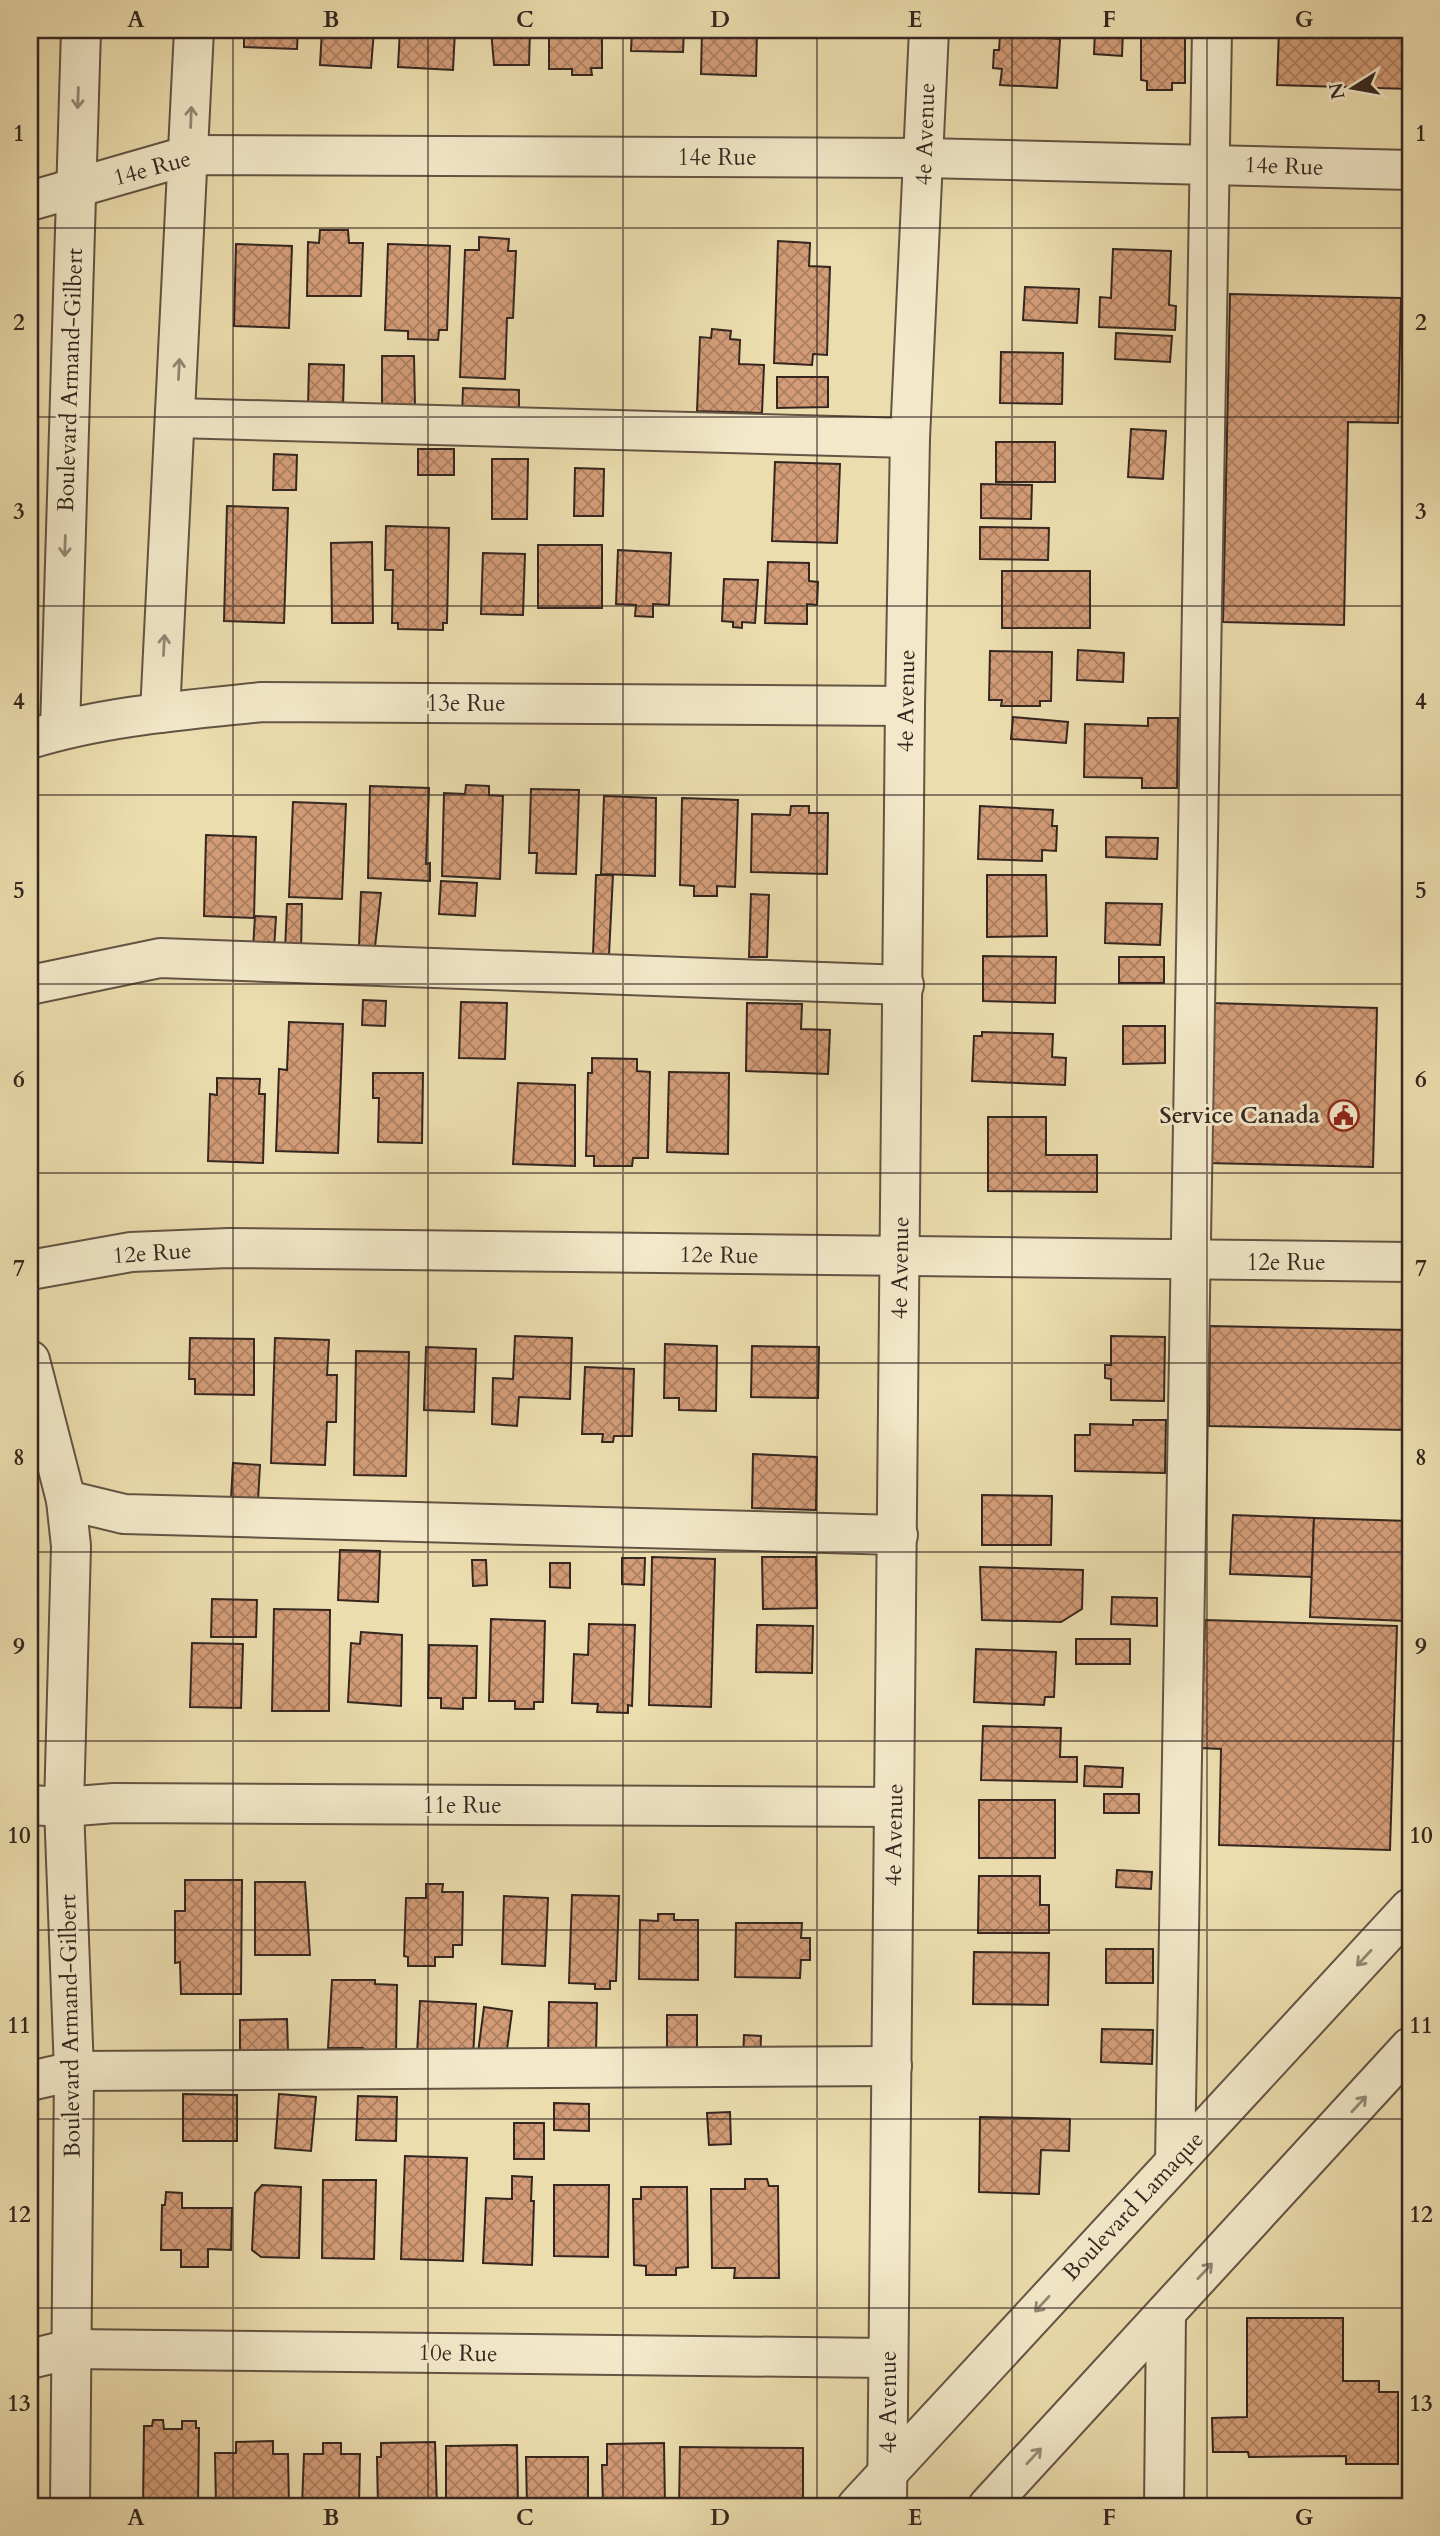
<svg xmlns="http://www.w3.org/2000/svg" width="1440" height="2536" viewBox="0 0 1440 2536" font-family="Cardo,serif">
<defs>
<pattern id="building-cross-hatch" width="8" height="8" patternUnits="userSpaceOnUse" patternTransform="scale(1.75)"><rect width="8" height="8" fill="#d39c77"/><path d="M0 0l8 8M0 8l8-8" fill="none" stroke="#ac7f61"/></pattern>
</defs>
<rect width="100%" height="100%" fill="#ecddae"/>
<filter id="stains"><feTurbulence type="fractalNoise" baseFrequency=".00286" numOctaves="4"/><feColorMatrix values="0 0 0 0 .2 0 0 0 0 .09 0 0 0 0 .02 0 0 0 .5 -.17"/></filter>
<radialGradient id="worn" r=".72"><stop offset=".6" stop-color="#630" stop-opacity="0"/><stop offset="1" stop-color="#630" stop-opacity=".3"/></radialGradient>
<g fill="url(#building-cross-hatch)" stroke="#352720" stroke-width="2">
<polygon points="244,30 298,30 297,49 244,47"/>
<polygon points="322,30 374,30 371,68 320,65"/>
<polygon points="400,30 455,30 453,70 398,67"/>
<polygon points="491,30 530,30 529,65 494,65"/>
<polygon points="549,30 602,30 602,68 591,68 592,75 572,75 572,69 549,69"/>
<polygon points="632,30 684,30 683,52 631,51"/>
<polygon points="702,30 757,30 756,76 701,74"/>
<polygon points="1095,30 1123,30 1122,56 1094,54"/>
<polygon points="1141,30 1185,30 1185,83 1172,83 1172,90 1147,90 1147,81 1141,80"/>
<polygon points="1279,30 1410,30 1410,89 1277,85"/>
<polygon points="1000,35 1060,39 1057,88 1000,85 1002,69 993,68 994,50 999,50"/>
<polygon points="320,230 348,230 349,243 363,243 361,296 307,296 308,242 319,243"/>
<polygon points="479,237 509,239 508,251 516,251 513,318 507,318 505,379 460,377 465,250 479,250"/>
<polygon points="778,241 810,243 809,266 830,267 827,355 813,354 812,365 774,363"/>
<polygon points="236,244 292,246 289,328 234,326"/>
<polygon points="388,244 450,246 447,330 439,330 438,340 408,339 408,331 385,330"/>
<polygon points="1113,249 1171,251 1169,305 1176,306 1175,330 1099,327 1100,297 1111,298"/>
<polygon points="1025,287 1079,289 1077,323 1023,320"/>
<polygon points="1230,294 1401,298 1398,423 1348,422 1344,625 1223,622"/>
<polygon points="712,329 731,331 730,339 740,340 739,364 764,365 762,413 697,411 700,337 711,338"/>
<polygon points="1116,333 1172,336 1170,362 1115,359"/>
<polygon points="1001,352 1063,353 1062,404 1000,403"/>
<polygon points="382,356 414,356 415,405 382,405"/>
<polygon points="309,364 344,365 343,408 308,407"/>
<polygon points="777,377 828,377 828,407 777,408"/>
<polygon points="463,388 519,390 519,417 462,416"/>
<polygon points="1131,429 1166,431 1163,479 1128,477"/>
<rect x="996" y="442" width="59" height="40"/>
<rect x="418" y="449" width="36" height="26"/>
<polygon points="274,454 297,455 296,490 273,490"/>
<polygon points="492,459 528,459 527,519 492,519"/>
<polygon points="775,462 840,464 837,543 772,541"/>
<polygon points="575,468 604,469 603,516 574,516"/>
<polygon points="981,484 1032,485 1031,519 981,518"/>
<polygon points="227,506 288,508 284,623 224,621"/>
<polygon points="386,526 449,528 447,623 443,623 443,630 398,629 398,623 392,623 393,570 385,570"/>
<polygon points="980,527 1049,528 1048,560 980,559"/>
<polygon points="372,542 373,623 332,623 331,543"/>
<rect x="538" y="545" width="64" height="63"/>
<polygon points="618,550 671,553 669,605 653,604 653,617 635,616 636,605 616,604"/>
<polygon points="483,553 525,554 523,615 481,614"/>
<polygon points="768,562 809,563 809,581 818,582 817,605 807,604 807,624 765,623"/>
<rect x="1002" y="571" width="88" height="57"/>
<polygon points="724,579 758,580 755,623 742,622 742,628 733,627 733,622 722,621"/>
<polygon points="1078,650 1124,653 1123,682 1077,680"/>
<polygon points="990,651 1052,652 1051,701 1040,701 1040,706 1001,706 1002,700 989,700"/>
<polygon points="1013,717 1068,722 1066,743 1011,739"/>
<polygon points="1148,718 1178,718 1177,788 1142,788 1142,778 1084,777 1085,724 1148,726"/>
<polygon points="466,785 489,786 489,795 503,796 500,879 442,876 444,793 465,794"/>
<polygon points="370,786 429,788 426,864 430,863 430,881 368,878"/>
<polygon points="531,789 579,790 576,874 536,873 537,853 529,853"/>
<polygon points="604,796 656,798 655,876 601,874"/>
<polygon points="682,798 738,800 735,887 717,886 717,896 694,896 694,886 680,885"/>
<polygon points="293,802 346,804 342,899 289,897"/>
<polygon points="791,806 809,806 809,813 828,813 827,874 751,872 752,814 790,815"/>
<polygon points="980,806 1053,810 1052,826 1057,826 1056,851 1042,850 1042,861 978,859"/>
<polygon points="206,835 256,837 254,918 204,916"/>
<polygon points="1106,837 1158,838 1157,859 1106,857"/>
<polygon points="596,875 613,875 609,955 593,955"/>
<polygon points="987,875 1046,875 1047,936 987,937"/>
<polygon points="441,881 477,883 475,916 439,914"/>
<polygon points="361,892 381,893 375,947 359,946"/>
<polygon points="751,894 769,895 767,957 749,957"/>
<polygon points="1106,903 1162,904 1160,945 1105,943"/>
<polygon points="287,904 302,904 301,951 285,951"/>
<polygon points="255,916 276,917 274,949 253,948"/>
<polygon points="983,956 1056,957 1055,1003 983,1001"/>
<rect x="1119" y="957" width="45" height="26"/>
<polygon points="363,1000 386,1001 385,1026 362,1025"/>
<polygon points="461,1002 507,1003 505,1059 459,1058"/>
<polygon points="747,1003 802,1004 801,1029 830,1030 828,1074 746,1071"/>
<polygon points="1211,1003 1377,1008 1373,1167 1207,1163"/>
<polygon points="289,1022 343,1024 338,1153 276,1151 279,1069 287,1070"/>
<polygon points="1123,1026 1165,1026 1165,1063 1123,1064"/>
<polygon points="982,1032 1053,1034 1052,1057 1066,1058 1065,1085 972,1081 974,1036 982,1036"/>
<polygon points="592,1058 637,1059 637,1071 650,1072 648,1158 633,1158 632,1166 594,1166 594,1156 586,1156 588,1073 592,1073"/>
<polygon points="669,1072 729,1073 728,1154 667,1152"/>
<polygon points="373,1073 423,1073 422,1143 378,1142 379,1098 373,1098"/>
<polygon points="217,1078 260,1079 259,1094 265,1094 263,1163 208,1161 210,1094 217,1095"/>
<polygon points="518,1083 575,1085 575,1166 513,1164"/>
<polygon points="988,1117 1046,1117 1046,1155 1097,1155 1097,1192 988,1191"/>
<polygon points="1210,1326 1409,1330 1408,1430 1209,1426"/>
<polygon points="515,1336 572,1338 570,1399 519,1397 517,1426 492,1424 493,1378 513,1379"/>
<polygon points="1111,1336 1165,1337 1164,1401 1111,1400 1111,1379 1105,1378 1105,1365 1111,1365"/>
<polygon points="190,1338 254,1339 254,1395 195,1394 195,1379 189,1379"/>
<polygon points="275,1338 329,1340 327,1375 337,1375 336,1422 327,1422 325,1465 271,1463"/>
<polygon points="665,1344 717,1346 716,1411 679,1410 679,1398 664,1398"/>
<polygon points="752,1346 819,1347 818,1398 751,1397"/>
<polygon points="426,1347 476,1349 474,1412 424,1410"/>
<polygon points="356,1351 409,1352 406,1476 354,1475"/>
<polygon points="585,1367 634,1369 632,1436 614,1436 613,1442 602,1442 603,1434 582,1434"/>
<polygon points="1133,1420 1166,1420 1165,1473 1075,1471 1075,1435 1090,1435 1090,1424 1133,1425"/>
<polygon points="753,1454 817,1457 816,1510 752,1508"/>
<polygon points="233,1463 260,1465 258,1501 231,1499"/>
<polygon points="982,1495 1052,1496 1051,1545 982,1545"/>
<polygon points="1233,1515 1314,1518 1312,1577 1230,1574"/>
<polygon points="1314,1518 1409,1521 1406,1621 1310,1617"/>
<polygon points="340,1550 380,1551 378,1602 338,1600"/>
<polygon points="652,1557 715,1559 711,1707 649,1705"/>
<polygon points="762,1557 816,1557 817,1608 763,1609"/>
<polygon points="622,1558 645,1558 644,1585 622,1584"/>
<polygon points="472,1560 486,1560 487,1585 473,1586"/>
<polygon points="550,1563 570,1563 570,1588 550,1587"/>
<polygon points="980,1567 1083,1570 1082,1609 1061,1622 982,1620"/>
<polygon points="1112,1597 1157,1598 1157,1626 1111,1624"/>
<polygon points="212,1599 257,1600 256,1637 211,1637"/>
<polygon points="274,1609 330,1610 329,1711 272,1711"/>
<polygon points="491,1619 545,1621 543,1702 534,1702 534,1709 515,1709 515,1701 489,1701"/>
<polygon points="1205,1620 1397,1626 1390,1850 1219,1845 1221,1749 1201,1748"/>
<polygon points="589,1624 635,1625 632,1706 628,1705 628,1713 597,1712 598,1704 572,1703 574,1654 588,1655"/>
<polygon points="757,1625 813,1626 812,1673 756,1672"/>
<polygon points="361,1632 402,1635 401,1706 348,1702 351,1643 360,1644"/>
<rect x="1076" y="1639" width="54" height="25"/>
<polygon points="192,1643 243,1644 241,1708 190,1707"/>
<polygon points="429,1645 477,1646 476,1698 463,1698 463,1709 441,1708 441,1698 428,1698"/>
<polygon points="976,1649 1056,1652 1054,1697 1045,1697 1044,1705 974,1702"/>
<polygon points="983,1726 1061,1728 1060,1757 1077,1757 1077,1782 981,1780"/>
<polygon points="1085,1766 1123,1768 1122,1787 1084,1786"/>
<rect x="1104" y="1794" width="35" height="19"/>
<rect x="979" y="1800" width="76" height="58"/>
<polygon points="1117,1870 1152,1872 1151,1889 1116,1887"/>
<polygon points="979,1876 1040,1876 1040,1905 1049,1905 1049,1933 978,1933"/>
<polygon points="185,1880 242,1880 241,1994 181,1994 180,1962 175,1963 175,1911 185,1911"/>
<polygon points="255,1882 305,1882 310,1955 255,1955"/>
<polygon points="426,1884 443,1884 442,1892 463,1892 462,1945 453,1945 453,1957 435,1957 435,1966 408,1966 408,1957 404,1956 406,1898 426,1898"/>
<polygon points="572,1895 619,1896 616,1981 610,1981 610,1989 595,1989 595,1984 569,1983"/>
<polygon points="504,1896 548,1898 545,1966 502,1964"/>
<polygon points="658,1914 674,1914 674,1920 698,1920 698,1980 639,1979 640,1920 658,1921"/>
<polygon points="736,1923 802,1923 801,1938 810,1938 810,1960 801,1960 800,1978 735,1977"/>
<rect x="1106" y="1949" width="47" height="34"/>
<polygon points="974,1952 1049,1953 1048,2005 973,2004"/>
<polygon points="332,1980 375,1980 375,1984 397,1985 396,2055 363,2055 363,2048 328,2048"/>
<polygon points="420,2001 476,2004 473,2057 417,2054"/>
<polygon points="549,2002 597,2003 596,2055 548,2055"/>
<polygon points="484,2007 512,2011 506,2057 478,2053"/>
<polygon points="667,2015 697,2015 697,2055 667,2056"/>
<polygon points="287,2019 288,2051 240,2052 240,2020"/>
<polygon points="1102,2029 1153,2030 1152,2064 1101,2062"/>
<polygon points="744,2035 761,2036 760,2061 743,2060"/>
<polygon points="183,2094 237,2095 237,2141 183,2141"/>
<polygon points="279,2094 316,2097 311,2151 275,2148"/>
<polygon points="358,2096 397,2097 396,2141 356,2140"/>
<polygon points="554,2103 589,2104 589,2131 554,2130"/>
<polygon points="730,2112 731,2144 709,2145 707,2113"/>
<polygon points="980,2117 1070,2119 1069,2151 1041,2150 1039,2194 979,2192"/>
<rect x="514" y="2123" width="30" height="36"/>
<polygon points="405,2156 467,2158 463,2261 401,2259"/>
<polygon points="512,2176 532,2177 531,2201 534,2201 532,2265 483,2263 486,2198 512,2199"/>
<polygon points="745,2179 767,2179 769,2186 778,2186 779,2278 734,2278 735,2268 712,2268 711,2189 745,2189"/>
<polygon points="323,2180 376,2180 374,2259 322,2258"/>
<polygon points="262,2185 301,2187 299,2258 261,2257 252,2250 255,2193"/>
<polygon points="554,2185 609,2185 608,2257 554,2256"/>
<polygon points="641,2187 687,2187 688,2267 676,2268 676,2275 646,2275 646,2266 634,2265 633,2199 641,2199"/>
<polygon points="166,2192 182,2193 182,2208 232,2208 231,2250 208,2249 208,2267 181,2267 181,2250 161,2250 162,2205 165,2205"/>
<polygon points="1247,2318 1343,2318 1343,2381 1379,2381 1379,2392 1398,2392 1398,2464 1346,2464 1346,2456 1249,2457 1248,2452 1213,2452 1212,2418 1247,2417"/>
<polygon points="153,2420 163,2420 164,2429 182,2429 182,2421 196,2421 196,2428 199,2428 198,2506 143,2506 144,2426 152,2426"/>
<polygon points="273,2441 273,2454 288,2454 289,2506 216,2506 215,2453 236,2453 236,2442"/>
<polygon points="435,2442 437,2506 378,2506 377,2457 381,2457 381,2443"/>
<polygon points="323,2443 341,2443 341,2454 360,2454 359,2506 302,2506 304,2454 323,2454"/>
<polygon points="664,2443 665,2506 603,2506 602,2465 607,2465 607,2444"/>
<polygon points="517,2445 518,2506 446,2506 446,2446"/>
<polygon points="680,2447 803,2448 803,2506 679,2506"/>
<polygon points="526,2457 588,2457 588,2506 527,2506"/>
</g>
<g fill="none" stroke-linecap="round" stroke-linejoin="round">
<defs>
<g id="minor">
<polyline points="30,201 190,155 925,158 1410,170"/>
<polyline points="176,418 910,438"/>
<polyline points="160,713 194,30"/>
<polyline points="60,730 81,30"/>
<path d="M30,739C104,716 185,710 262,702L905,706"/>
<polyline points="30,985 160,958 904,985"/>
<polyline points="30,1270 131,1252 229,1248 1410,1262"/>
<polyline points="30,1360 66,1500 71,1546 64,1807 74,2071 70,2506"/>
<polyline points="66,1500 124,1514 898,1535"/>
<polyline points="30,1805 64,1807 114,1803 894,1807"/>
<polyline points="30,2081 74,2071 892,2066"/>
<polyline points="1175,2160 1212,30"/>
<polyline points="30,2359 71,2349 888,2358"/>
<polyline points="857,2506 1410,1908"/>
<polyline points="887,2506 905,706 910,438 929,30"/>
<polyline points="988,2506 1410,2047"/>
<polyline points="1164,2506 1166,2313"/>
</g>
</defs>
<use href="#minor" stroke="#635444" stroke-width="42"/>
<use href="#minor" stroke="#f3e9ca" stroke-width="38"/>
</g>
<defs><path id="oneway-shaft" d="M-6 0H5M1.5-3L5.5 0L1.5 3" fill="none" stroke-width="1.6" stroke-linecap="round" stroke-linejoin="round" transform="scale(1.75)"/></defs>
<g stroke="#948875">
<use href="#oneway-shaft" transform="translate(78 98) rotate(92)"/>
<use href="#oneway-shaft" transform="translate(191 117) rotate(-88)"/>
<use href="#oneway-shaft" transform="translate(179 369) rotate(-87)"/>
<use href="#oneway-shaft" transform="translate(65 546) rotate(92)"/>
<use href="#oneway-shaft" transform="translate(164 645) rotate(-87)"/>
<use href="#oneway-shaft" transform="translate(1364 1958) rotate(133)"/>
<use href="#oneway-shaft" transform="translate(1359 2104) rotate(-47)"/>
<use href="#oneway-shaft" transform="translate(1205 2271) rotate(-47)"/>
<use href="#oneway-shaft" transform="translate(1042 2304) rotate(133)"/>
<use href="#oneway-shaft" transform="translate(1034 2456) rotate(-47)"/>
</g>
<path fill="none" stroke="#352720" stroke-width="2" stroke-opacity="0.55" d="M233,30V2506M428,30V2506M623,30V2506M817,30V2506M1012,30V2506M1207,30V2506M30,228H1410M30,417H1410M30,606H1410M30,795H1410M30,984H1410M30,1173H1410M30,1363H1410M30,1552H1410M30,1741H1410M30,1930H1410M30,2119H1410M30,2308H1410"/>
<defs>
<symbol id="civic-ring" viewBox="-11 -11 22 22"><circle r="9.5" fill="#f3e9ca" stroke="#8f2418" stroke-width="1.5"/><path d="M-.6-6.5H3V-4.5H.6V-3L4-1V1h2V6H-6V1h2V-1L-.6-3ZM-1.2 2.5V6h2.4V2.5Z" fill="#8f2418"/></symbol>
</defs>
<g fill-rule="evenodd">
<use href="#civic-ring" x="1326" y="1098" width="35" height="35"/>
</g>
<g text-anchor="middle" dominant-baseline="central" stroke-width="6" stroke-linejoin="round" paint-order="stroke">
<g font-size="23" fill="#352720" stroke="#f3e9ca">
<text transform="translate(925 134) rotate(-88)">4e Avenue</text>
<text x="717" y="157">14e Rue</text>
<text transform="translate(1284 166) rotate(2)">14e Rue</text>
<text transform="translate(152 168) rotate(-15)">14e Rue</text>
<text transform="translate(70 380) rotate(-88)">Boulevard Armand-Gilbert</text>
<text transform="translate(906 701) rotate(-89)">4e Avenue</text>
<text x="466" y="703">13e Rue</text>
<text transform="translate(152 1253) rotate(-4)">12e Rue</text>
<text transform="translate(719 1255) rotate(1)">12e Rue</text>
<text x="1286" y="1262">12e Rue</text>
<text transform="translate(900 1268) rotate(-89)">4e Avenue</text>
<text x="462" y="1805">11e Rue</text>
<text transform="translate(894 1835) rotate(-89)">4e Avenue</text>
<text transform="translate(70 2026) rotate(-91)">Boulevard Armand-Gilbert</text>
<text transform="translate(1133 2206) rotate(-47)">Boulevard Lamaque</text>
<text transform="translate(458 2353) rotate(1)">10e Rue</text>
<text transform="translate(888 2402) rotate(-90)">4e Avenue</text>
</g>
<g font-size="23" font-weight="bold" fill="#352720" stroke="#f3e9ca" text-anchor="end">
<text x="1320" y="1115">Service Canada</text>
</g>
</g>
<rect width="1440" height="2536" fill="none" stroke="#ecddae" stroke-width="77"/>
<g transform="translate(1353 88) rotate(259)" stroke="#f3e9ca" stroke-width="5" paint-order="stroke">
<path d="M0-5L12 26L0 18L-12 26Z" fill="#352720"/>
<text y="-10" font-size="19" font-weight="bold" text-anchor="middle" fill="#352720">N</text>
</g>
<rect x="38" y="38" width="1364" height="2460" fill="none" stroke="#352720" stroke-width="2.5"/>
<g font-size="23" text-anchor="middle" font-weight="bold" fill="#352720">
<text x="136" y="27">A</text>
<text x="331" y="27">B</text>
<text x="525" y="27">C</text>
<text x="720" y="27">D</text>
<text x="915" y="27">E</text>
<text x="1109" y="27">F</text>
<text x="1304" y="27">G</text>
<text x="19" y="141">1</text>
<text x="1421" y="141">1</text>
<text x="19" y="330">2</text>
<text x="1421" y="330">2</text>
<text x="19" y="519">3</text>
<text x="1421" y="519">3</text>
<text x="19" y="709">4</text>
<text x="1421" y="709">4</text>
<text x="19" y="898">5</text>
<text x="1421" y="898">5</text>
<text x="19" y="1087">6</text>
<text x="1421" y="1087">6</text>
<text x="19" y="1276">7</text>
<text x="1421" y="1276">7</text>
<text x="19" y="1465">8</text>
<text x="1421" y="1465">8</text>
<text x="19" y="1654">9</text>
<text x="1421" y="1654">9</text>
<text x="19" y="1843">10</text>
<text x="1421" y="1843">10</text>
<text x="19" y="2033">11</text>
<text x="1421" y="2033">11</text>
<text x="19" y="2222">12</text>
<text x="1421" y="2222">12</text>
<text x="19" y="2411">13</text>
<text x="1421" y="2411">13</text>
<text x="136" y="2525">A</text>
<text x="331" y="2525">B</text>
<text x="525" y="2525">C</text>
<text x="720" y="2525">D</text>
<text x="915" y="2525">E</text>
<text x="1109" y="2525">F</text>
<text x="1304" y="2525">G</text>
</g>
<rect width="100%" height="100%" filter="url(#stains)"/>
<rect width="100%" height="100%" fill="url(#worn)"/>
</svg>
